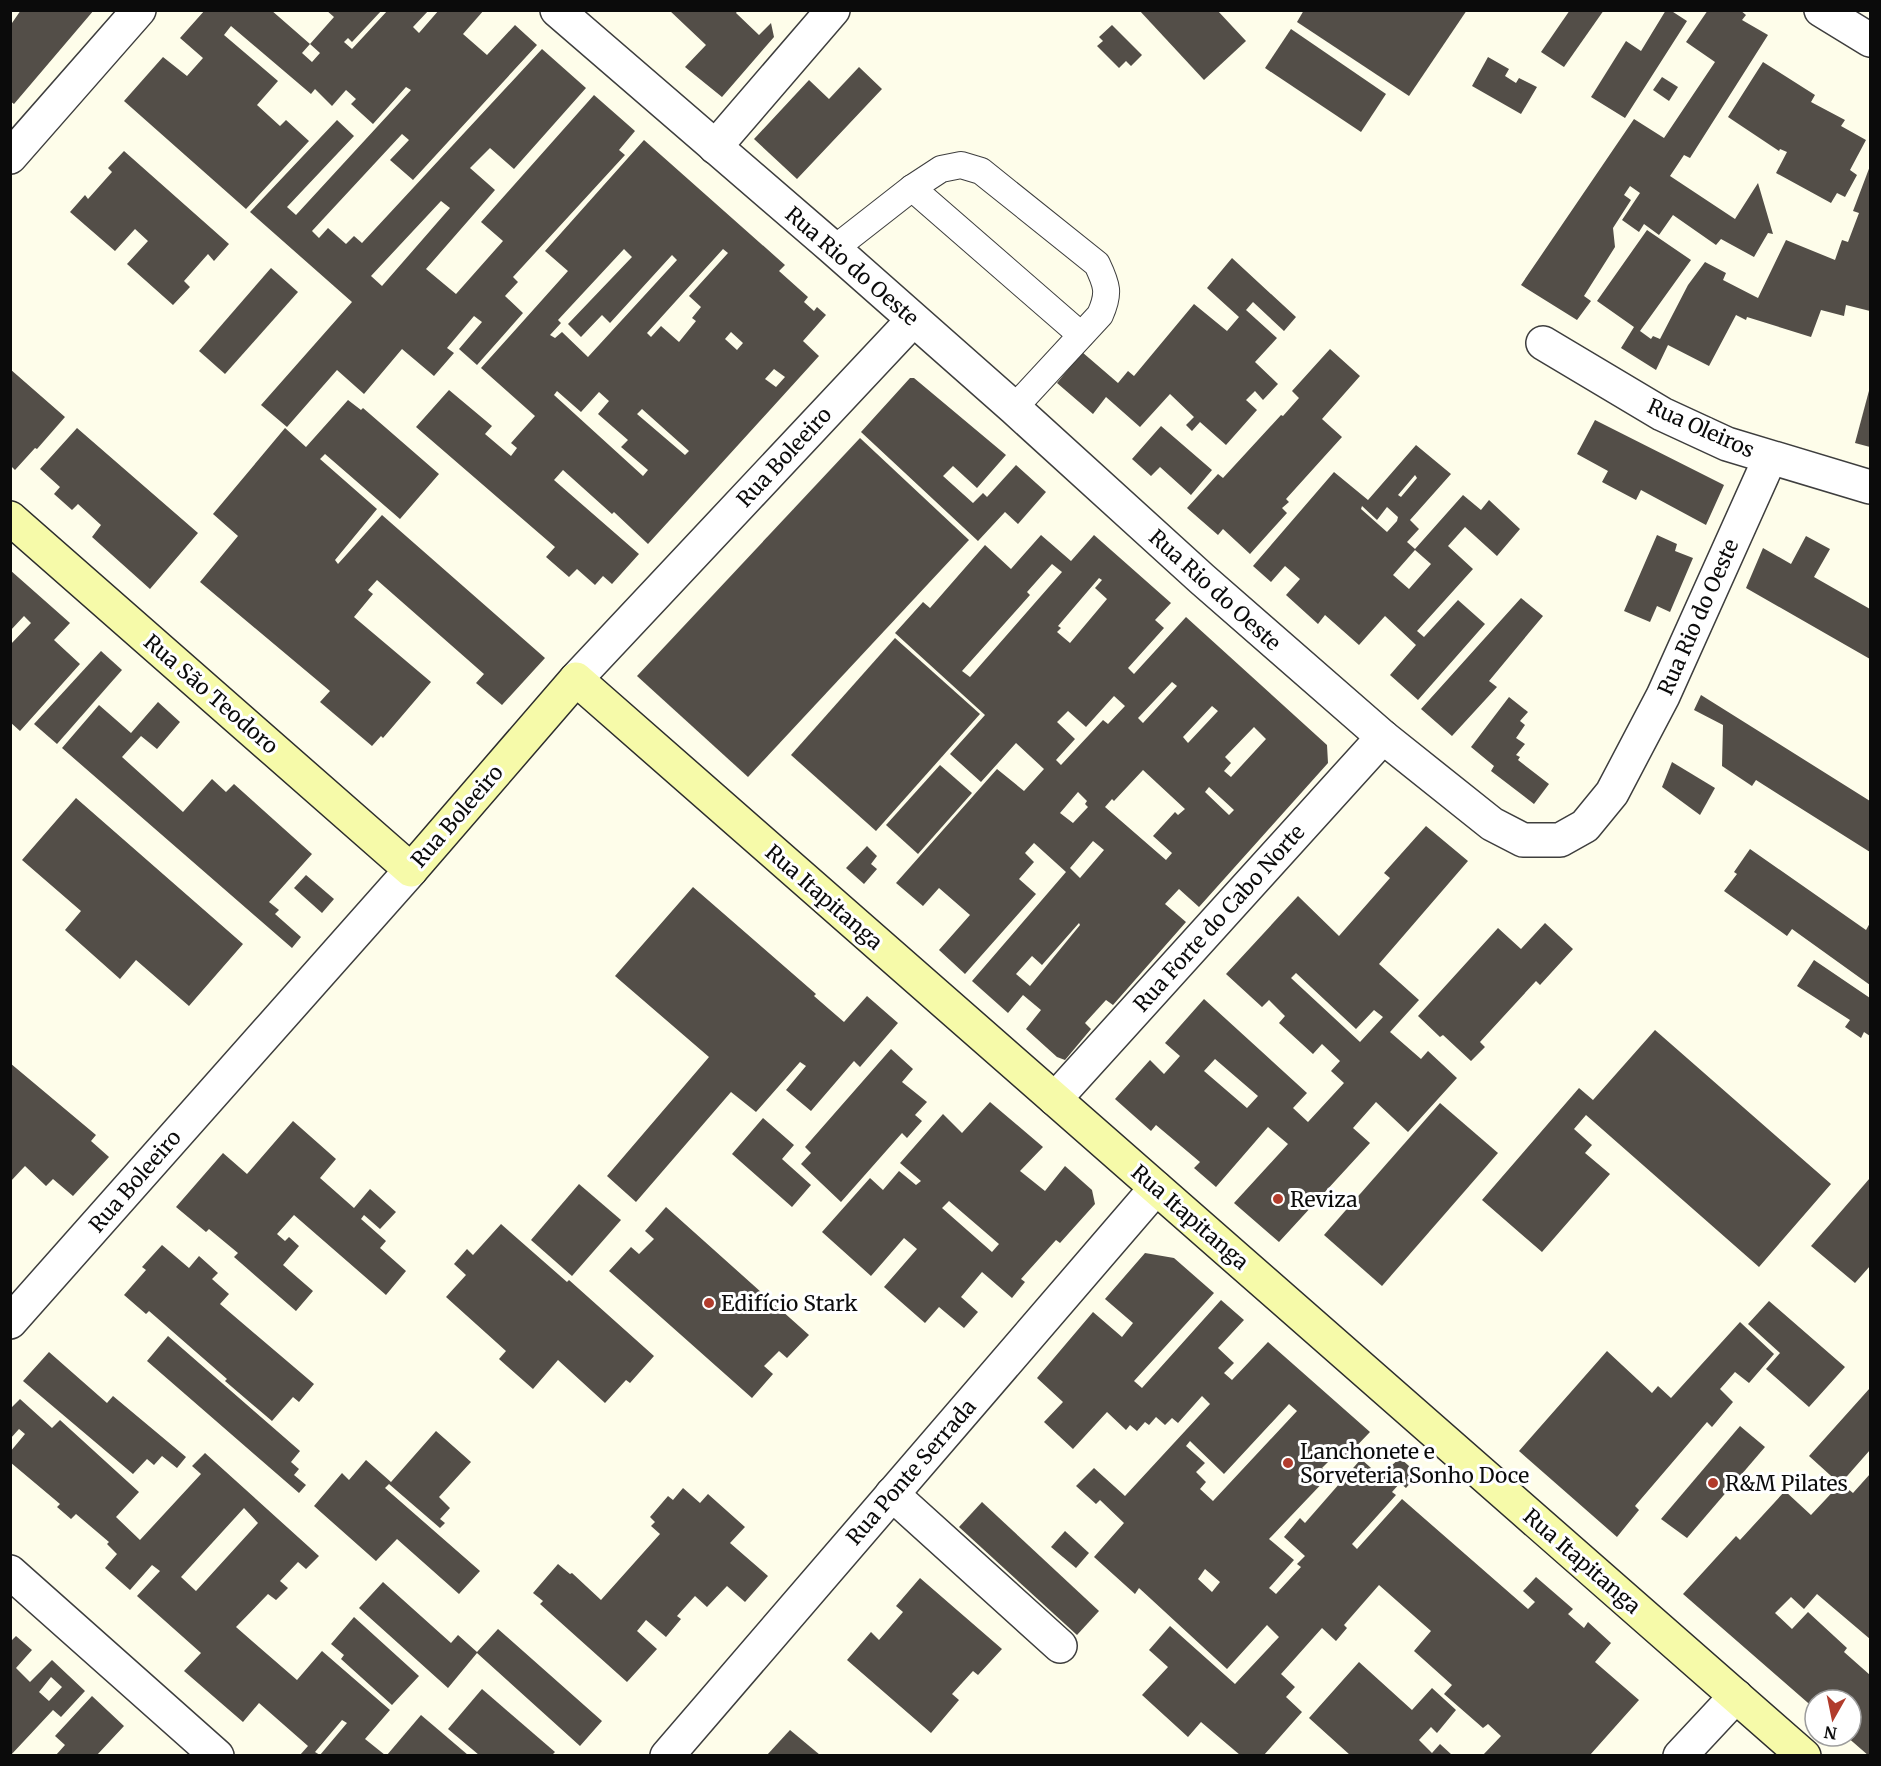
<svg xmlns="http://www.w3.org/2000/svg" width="1881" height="1766" viewBox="0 0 1881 1766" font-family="Merriweather,serif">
<rect width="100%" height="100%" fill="#fefdea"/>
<g fill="#534e48" fill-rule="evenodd">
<polygon points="21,10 94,10 14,104 10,101 10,21 12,23"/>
<path d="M205,10H271L310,44L302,53L312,62L320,53L310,44L334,17L326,10H382L352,42L348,38L344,42L352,49L388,10H429L413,27L419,33L439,10H484L463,34L487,55L515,25L537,45L413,180L390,160L409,140L402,134L312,231L319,238L328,228L346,244L354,236L362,243L542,49L586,88L514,169L490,148L470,168L495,190L426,269L456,294L503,241L481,222L594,95L635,131L619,150L625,155L513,277L518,282L505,296L523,313L477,365L459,349L482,322L474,316L447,348L454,353L434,376L402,349L364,394L337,370L287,427L261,405L352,302L250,212L337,120L354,136L287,207L296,215L411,90L406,87L373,124L351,104L356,99L346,90L332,106L315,89L311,94L231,26L224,35L278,81L257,105L280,126L286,120L309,141L246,209L124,101L163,57L187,76L203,58L180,38ZM441,201L450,208L382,286L371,276Z"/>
<polygon points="669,10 738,10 736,13 759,35 771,23 774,37 722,97 685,67 706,45"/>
<polygon points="1139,10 1217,10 1246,41 1204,80"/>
<polygon points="1304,10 1467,10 1409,96 1297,22"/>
<polygon points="1570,10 1604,10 1564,67 1541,52"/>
<polygon points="1666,10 1670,10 1687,21 1625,118 1591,97 1626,41 1641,51"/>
<polygon points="1708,10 1740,10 1746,15 1742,20 1768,35 1690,158 1684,155 1670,176 1735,219 1758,183 1773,234 1768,233 1754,257 1721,239 1716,245 1673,215 1659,235 1644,224 1639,232 1622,220 1640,193 1630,186 1624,195 1631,200 1613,228 1615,247 1584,296 1591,301 1577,320 1521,285 1634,119 1664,138 1715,62 1686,42"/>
<polygon points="1112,25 1142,55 1131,66 1126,61 1119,68 1097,46 1103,41 1099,37"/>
<polygon points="1291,29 1386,94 1361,132 1265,68"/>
<polygon points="1488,57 1509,69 1505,76 1516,83 1519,78 1537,87 1521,114 1472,86"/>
<polygon points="1763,62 1815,95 1811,102 1845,120 1841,126 1866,140 1850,170 1857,175 1845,197 1837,193 1831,203 1776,173 1787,152 1780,149 1779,151 1728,117"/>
<polygon points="859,67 882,89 797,179 754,139 809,80 829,99"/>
<polygon points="1662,77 1678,87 1669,101 1653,90"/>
<path d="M644,140L785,265L779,271L808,297L804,302L814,311L817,307L826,315L803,341L819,356L648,544L614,512L612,514L563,470L554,480L639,554L612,584L603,576L595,585L577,569L569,577L546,557L555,547L416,427L449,390L492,426L485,434L511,456L517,448L511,443L535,416L481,368L568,271L545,251ZM624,249L632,257L568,324L581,337L602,315L610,323L672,255L677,260L588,357L562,332L555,338L550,335L561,323L558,320ZM723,249L728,253L689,296L701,307L692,318L696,321L679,342L661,326L651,337L647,333ZM731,332L743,343L737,350L725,339ZM774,369L785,377L776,387L765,379ZM557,391L581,412L599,392L609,401L598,414L628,440L621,447L648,470L643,476L554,395ZM642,409L689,451L685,455L637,414Z"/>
<polygon points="124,151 229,244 214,261 208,254 184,281 190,287 173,305 127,264 148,241 135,229 115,251 70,212 85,195 88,199 112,172 108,168"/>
<polygon points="1870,166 1870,311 1846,305 1844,316 1821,310 1811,337 1747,317 1746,320 1736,315 1709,366 1668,345 1656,370 1621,348 1634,327 1597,301 1647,230 1691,260 1640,331 1651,339 1653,336 1660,339 1688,285 1705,262 1726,273 1723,280 1758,298 1786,240 1835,260 1842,240 1848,242 1859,213 1853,211"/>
<polygon points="1232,258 1296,317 1284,331 1253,302 1246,310 1277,338 1255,362 1278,384 1263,400 1255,391 1246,400 1257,410 1226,445 1200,422 1192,431 1186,425 1194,417 1170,394 1140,427 1106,397 1093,414 1057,383 1082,352 1118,383 1128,371 1134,376 1194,304 1227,331 1239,317 1207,288"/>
<polygon points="271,268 298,292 225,374 199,351"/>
<polygon points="1330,349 1360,376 1322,419 1342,437 1286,499 1289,502 1282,508 1287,513 1250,554 1223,529 1218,535 1187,508 1218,474 1223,478 1281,415 1283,416 1299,398 1292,391"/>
<polygon points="10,369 65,417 37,449 35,448 15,470 10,465"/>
<polygon points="910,378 914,378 1006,455 977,488 953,466 943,476 973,503 983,493 987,497 1016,465 1046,492 1018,524 1005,512 978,541 861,432"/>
<polygon points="1870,387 1870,447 1855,443"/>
<polygon points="348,400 361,410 363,408 439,474 400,519 325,454 320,459 377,509 335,560 338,564 382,515 545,658 502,705 476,683 484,674 377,580 368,590 373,594 354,617 431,682 383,738 381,736 372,746 320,702 330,691 200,582 238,536 213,514 285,428 306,447"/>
<polygon points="1595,420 1724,485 1706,525 1641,490 1636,500 1602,482 1608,471 1577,454"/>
<polygon points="1161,426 1212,470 1191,495 1160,467 1151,476 1132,459"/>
<polygon points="77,428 198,533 150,589 92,537 101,525 78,504 72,510 54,494 60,487 40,469"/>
<polygon points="860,438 969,540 748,777 637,676"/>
<path d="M1416,445L1451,474L1410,520L1419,529L1407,542L1415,549L1463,495L1481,510L1489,500L1520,529L1497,556L1465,527L1448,546L1473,569L1417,631L1424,637L1458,600L1485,624L1418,700L1390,675L1416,645L1385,616L1359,645L1325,615L1318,624L1286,595L1300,579L1285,566L1271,582L1253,566L1334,472L1368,500ZM1415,475L1417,478L1401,497L1398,495ZM1362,506L1377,520L1387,507L1398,517L1397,521L1387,532L1361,509ZM1415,550L1431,564L1409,589L1393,575Z"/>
<path d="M1041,535L1071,561L1094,535L1171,603L1155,620L1164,628L1128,668L1134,674L1186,617L1327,745L1328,763L1199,907L1179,889L1165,904L1186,922L1113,1005L1106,1000L1085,1023L1091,1029L1065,1060L1057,1057L1026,1029L1041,1010L1023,995L1008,1013L972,981L1066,872L1034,843L1025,853L1034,862L1019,879L1036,894L965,974L939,950L970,915L939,888L923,906L896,883L997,769L1024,791L1044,769L1016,743L981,782L950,754L985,715L895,633L923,602L930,608L985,545L1011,569ZM1052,564L1062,572L970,677L962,671L1030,595L1027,592ZM1099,578L1102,580L1095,588L1107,599L1070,643L1057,632L1061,628L1058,626ZM1172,682L1177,686L1143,723L1138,718ZM1114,696L1125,706L1108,724L1103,720L1061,765L1056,760L1075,739L1057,722L1068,711L1086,727ZM1212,706L1218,711L1188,743L1183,737ZM1254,727L1266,739L1231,777L1224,771L1231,763L1225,757ZM1143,770L1185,809L1178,815L1175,812L1153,836L1172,853L1166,860L1105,807L1112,799L1114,801ZM1209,787L1234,810L1229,815L1205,792ZM1078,792L1087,801L1085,804L1088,807L1073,823L1060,813ZM1093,841L1104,850L1080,878L1070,868ZM1079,923L1080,925L1030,986L1016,974L1032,956L1042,965Z"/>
<polygon points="1657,535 1677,544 1675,551 1693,558 1670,612 1657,606 1650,622 1624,611"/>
<polygon points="1806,536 1830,549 1814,577 1870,609 1870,659 1746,588 1763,548 1791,564"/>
<polygon points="10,570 70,623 54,640 80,664 20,731 10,722 10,645 31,623 24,616 10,631"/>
<polygon points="1521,598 1543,616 1489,681 1497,687 1452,736 1421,709"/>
<polygon points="895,638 980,714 876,831 791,755"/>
<polygon points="101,651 122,670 57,744 34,724"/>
<polygon points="1701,695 1870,801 1870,852 1756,780 1752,786 1722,766 1723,725 1694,710"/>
<polygon points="1509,697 1528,712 1520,721 1525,725 1516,738 1525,744 1516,755 1520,757 1518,760 1549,784 1534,804 1491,771 1494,766 1471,747"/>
<polygon points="158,702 180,722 157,749 141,736 122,757 183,812 212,779 226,792 234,784 312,854 269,902 279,910 275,914 301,937 292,948 62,748 99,705 131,733"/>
<polygon points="1672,762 1715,788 1700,815 1662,787"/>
<polygon points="940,765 972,793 918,854 886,825"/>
<polygon points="76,798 243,944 189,1006 136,960 120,979 65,930 81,911 22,860"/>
<path d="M1426,826L1468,861L1379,964L1419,1000L1390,1032L1421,1059L1428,1051L1457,1078L1408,1132L1376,1102L1353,1128L1370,1143L1279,1242L1234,1203L1288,1144L1268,1127L1216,1187L1194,1168L1200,1162L1156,1125L1151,1131L1115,1099L1150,1060L1164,1074L1180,1056L1165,1043L1204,999L1307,1093L1293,1108L1308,1122L1344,1083L1331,1071L1340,1061L1322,1044L1313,1054L1279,1023L1285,1016L1269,1000L1262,1007L1226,974L1298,896L1339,936L1390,878L1384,873ZM1296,973L1356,1029L1374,1010L1383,1017L1360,1042L1291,978ZM1215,1059L1258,1096L1247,1108L1204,1071Z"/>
<polygon points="867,846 877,856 871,864 877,869 864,884 846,868"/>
<polygon points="1750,849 1866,930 1870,923 1870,985 1792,929 1787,936 1724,891 1737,874 1734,872"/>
<polygon points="306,875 334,899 322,913 294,888"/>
<polygon points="693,887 816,994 814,996 844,1022 867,996 898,1023 860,1067 854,1061 811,1111 786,1090 806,1066 800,1062 756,1112 731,1092 636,1202 607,1176 709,1057 615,976"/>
<polygon points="1545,923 1573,949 1540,985 1536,981 1480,1042 1485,1047 1471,1061 1443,1035 1440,1037 1418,1016 1498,928 1521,949"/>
<polygon points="1814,960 1870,998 1870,1036 1864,1032 1861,1038 1845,1027 1850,1020 1797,986"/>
<polygon points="1655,1030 1831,1184 1759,1267 1586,1115 1574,1129 1592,1145 1585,1153 1610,1174 1542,1252 1482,1200 1579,1088 1593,1100"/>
<polygon points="891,1049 913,1069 902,1082 927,1102 915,1115 922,1121 907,1138 902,1133 841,1202 801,1164 811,1153 805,1147"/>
<polygon points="10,1063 96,1135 91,1141 109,1157 73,1196 53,1179 46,1186 25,1166 10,1182"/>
<path d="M990,1102L1043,1147L1020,1171L1045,1191L1065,1166L1092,1190L1095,1204L1060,1243L1056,1240L1021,1279L1025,1282L1012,1298L982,1272L961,1297L978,1312L964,1328L939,1307L925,1323L884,1287L917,1249L904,1238L871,1276L822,1232L870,1178L883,1190L899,1171L916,1185L921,1181L900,1163L943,1114L962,1133ZM949,1201L999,1244L992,1252L942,1208Z"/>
<polygon points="1440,1103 1498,1153 1382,1286 1324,1235"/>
<polygon points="763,1118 794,1145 782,1159 811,1185 792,1207 732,1154"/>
<polygon points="293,1121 336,1159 320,1178 354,1208 370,1189 396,1212 380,1229 364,1215 361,1219 386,1241 380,1248 406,1271 386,1295 294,1215 277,1234 285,1241 289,1237 299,1246 283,1265 313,1291 296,1311 234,1257 238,1253 209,1229 206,1232 176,1207 223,1153 247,1174"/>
<polygon points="1870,1178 1870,1266 1855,1283 1811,1246"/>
<polygon points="579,1184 621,1220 572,1276 531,1240"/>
<polygon points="666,1207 809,1335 787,1358 779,1351 764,1366 773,1374 752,1398 609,1271 631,1247 639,1254 654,1239 645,1231"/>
<polygon points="501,1224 567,1282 569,1280 654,1356 630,1383 626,1380 605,1403 558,1360 533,1389 499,1359 506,1351 446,1297 466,1275 454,1264 467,1249 473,1255"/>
<polygon points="162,1245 189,1268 199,1256 218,1273 212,1279 229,1294 220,1304 314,1384 299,1402 293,1397 272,1421 225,1381 227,1379 149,1311 146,1314 124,1295 146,1270 142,1267"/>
<path d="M1145,1253L1174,1258L1214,1293L1134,1381L1142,1388L1221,1300L1244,1320L1218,1348L1234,1363L1224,1373L1232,1380L1268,1342L1370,1432L1345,1458L1338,1452L1322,1468L1330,1475L1269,1539L1294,1560L1269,1588L1276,1594L1301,1567L1297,1564L1305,1556L1284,1537L1300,1518L1305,1523L1361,1459L1380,1476L1400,1458L1418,1474L1406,1488L1400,1483L1392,1492L1396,1495L1352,1544L1357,1549L1402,1499L1528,1609L1535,1602L1523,1591L1536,1577L1573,1609L1568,1614L1584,1628L1588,1622L1611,1643L1595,1662L1639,1700L1590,1755H1483L1501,1736L1488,1724L1483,1728L1444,1694L1452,1685L1414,1651L1431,1631L1379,1585L1344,1625L1347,1628L1336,1641L1322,1628L1281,1674L1295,1687L1286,1697L1302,1712L1264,1755H1240L1201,1722L1188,1737L1142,1695L1168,1667L1149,1650L1170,1626L1235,1684L1279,1637L1267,1625L1227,1669L1139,1588L1135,1594L1094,1557L1124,1523L1100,1500L1096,1504L1076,1486L1094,1468L1125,1496L1210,1404L1202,1396L1178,1423L1172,1418L1165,1425L1156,1417L1149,1425L1145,1422L1137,1431L1130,1425L1126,1430L1107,1412L1073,1449L1044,1422L1063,1402L1037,1378L1093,1312L1122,1337L1133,1323L1105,1299ZM1289,1404L1297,1411L1213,1501L1200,1489L1206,1482L1196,1472L1205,1463L1186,1446L1190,1441L1224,1474ZM1205,1569L1220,1582L1212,1592L1198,1579Z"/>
<polygon points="1769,1301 1845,1367 1809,1407 1766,1369 1780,1353 1748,1324"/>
<polygon points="1740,1322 1774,1354 1749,1383 1735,1372 1720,1389 1733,1402 1712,1427 1707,1422 1635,1506 1639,1510 1617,1537 1519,1451 1607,1351 1652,1393 1658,1386 1671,1398"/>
<polygon points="168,1336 300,1451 291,1462 299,1469 294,1475 306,1485 299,1493 147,1361"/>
<polygon points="49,1352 107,1403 113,1396 186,1457 177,1468 162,1456 154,1465 147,1459 133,1474 23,1381"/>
<polygon points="1870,1388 1870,1450 1841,1483 1853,1493 1870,1474 1870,1639 1817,1594 1804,1609 1791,1597 1775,1613 1792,1629 1808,1612 1847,1648 1844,1652 1870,1675 1869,1756 1846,1736 1851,1736 1851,1700 1815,1700 1815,1709 1683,1594 1736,1536 1740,1540 1785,1491 1811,1515 1840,1484 1809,1456"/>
<path d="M20,1399L52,1428L60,1420L139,1492L116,1517L140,1540L201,1474L192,1466L205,1453L319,1556L306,1569L298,1562L280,1581L288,1588L276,1600L268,1594L236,1627L297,1680L322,1651L390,1710L365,1739L385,1755H300L308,1746L259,1703L243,1722L184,1671L201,1653L137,1596L160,1571L152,1565L130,1590L105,1568L117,1554L107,1544L109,1542L76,1514L71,1519L57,1507L60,1504L10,1462V1452L25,1434L19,1429L10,1439V1409ZM244,1508L258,1523L196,1591L181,1577ZM342,1720L347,1723L320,1755L315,1752Z"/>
<polygon points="1740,1426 1765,1447 1687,1538 1661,1519"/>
<polygon points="436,1431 471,1462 439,1497 450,1508 440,1519 445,1523 440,1528 389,1484 385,1488 480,1571 459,1594 397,1539 376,1561 314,1506 342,1473 349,1480 366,1460 391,1482"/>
<polygon points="683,1488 700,1503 708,1494 745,1527 730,1543 768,1576 745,1602 727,1586 707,1607 695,1596 677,1616 681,1619 666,1637 646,1620 637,1631 657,1649 627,1682 540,1604 543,1601 533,1593 558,1564 570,1574 572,1573 601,1600 660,1534 651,1526 655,1522 650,1517 668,1496 673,1500"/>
<polygon points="982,1502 1099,1611 1077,1635 959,1527"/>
<polygon points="1065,1531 1089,1553 1076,1568 1051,1547"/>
<polygon points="920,1578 1002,1649 978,1675 973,1671 952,1694 959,1700 931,1733 847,1660 871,1632 879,1640 903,1612 896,1606"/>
<polygon points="383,1582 451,1643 458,1635 477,1652 498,1629 602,1721 580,1746 477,1653 448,1688 359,1608"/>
<polygon points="354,1617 419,1676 392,1705 341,1659 344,1655 331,1644"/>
<path d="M16,1636L32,1650L16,1668L30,1682L52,1660L85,1691L61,1717L53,1710L10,1756V1642ZM51,1677L62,1687L49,1701L39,1692Z"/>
<polygon points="1359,1662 1412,1710 1432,1688 1456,1710 1437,1733 1431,1727 1419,1740 1432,1753 1440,1744 1452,1755 1350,1755 1309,1718"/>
<polygon points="482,1689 555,1752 552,1755 479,1755 448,1729"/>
<polygon points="92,1696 124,1726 97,1755 56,1755 65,1745 55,1736"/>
<polygon points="421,1715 468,1755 387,1755"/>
<polygon points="790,1730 820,1755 767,1755"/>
</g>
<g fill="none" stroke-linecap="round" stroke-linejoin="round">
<defs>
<g id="service">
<polyline points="912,188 1081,335"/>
<path d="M834,249L912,188L941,169L961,165L981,171L1097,264C1107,285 1110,293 1100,315L1014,408"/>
</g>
<g id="minor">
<polyline points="557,10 834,249 1014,408 1202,579 1383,737 1492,824 1523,840 1560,840 1585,826 1612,793 1663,696 1770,458"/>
<polyline points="1821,10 1870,40"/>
<polyline points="715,147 833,10"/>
<polyline points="10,157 139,10"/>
<polyline points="1543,343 1662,414 1727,444 1870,487"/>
<polyline points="576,679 913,320"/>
<polyline points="1055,1099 1383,737"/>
<polyline points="10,1322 411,870"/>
<polyline points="892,1494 1060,1646"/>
<polyline points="667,1756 1156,1188"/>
<polyline points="1680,1756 1736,1696"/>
</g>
<polyline id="tertiary" points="10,1572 217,1756"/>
<polyline id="secondary" points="10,518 411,870 576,679 1804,1756"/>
</defs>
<use href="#service" stroke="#3e3e3e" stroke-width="28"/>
<use href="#minor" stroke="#3e3e3e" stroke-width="36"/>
<use href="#tertiary" stroke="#3e3e3e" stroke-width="36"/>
<use href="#secondary" stroke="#2d2d2d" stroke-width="36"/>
<use href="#service" stroke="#fff" stroke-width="26"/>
<use href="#minor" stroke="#fff" stroke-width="33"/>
<use href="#tertiary" stroke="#fff" stroke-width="33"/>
<use href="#secondary" stroke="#f6faa9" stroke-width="33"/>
</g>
<g fill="#b13c2c" stroke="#fff" stroke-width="2">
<circle cx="1278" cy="1199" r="6"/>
<circle cx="709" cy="1303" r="6"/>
<circle cx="1288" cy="1463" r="6"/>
<circle cx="1713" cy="1483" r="6"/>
</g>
<g text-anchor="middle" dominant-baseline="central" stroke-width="6" stroke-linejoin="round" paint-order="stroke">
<g font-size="21" fill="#0b0b0b" stroke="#fff">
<text transform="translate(852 266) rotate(41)">Rua Rio do Oeste</text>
<text transform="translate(1701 428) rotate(24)">Rua Oleiros</text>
<text transform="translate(784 457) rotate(-47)">Rua Boleeiro</text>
<text transform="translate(1215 590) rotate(42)">Rua Rio do Oeste</text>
<text transform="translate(1698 617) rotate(-66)">Rua Rio do Oeste</text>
<text transform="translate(211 694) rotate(41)">Rua São Teodoro</text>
<text transform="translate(457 816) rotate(-49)">Rua Boleeiro</text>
<text transform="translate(824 897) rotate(41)">Rua Itapitanga</text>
<text transform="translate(1219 918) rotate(-48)">Rua Forte do Cabo Norte</text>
<text transform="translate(135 1181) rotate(-49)">Rua Boleeiro</text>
<text transform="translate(1190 1217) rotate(41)">Rua Itapitanga</text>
<text transform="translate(911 1472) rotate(-49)">Rua Ponte Serrada</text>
<text transform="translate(1582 1561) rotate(41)">Rua Itapitanga</text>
</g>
<g font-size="21" fill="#0b0b0b" stroke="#fff" text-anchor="start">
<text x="1290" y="1199">Reviza</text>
<text x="721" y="1303">Edifício Stark</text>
<text x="1300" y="1451">Lanchonete e<tspan x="1300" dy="24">Sorveteria Sonho Doce</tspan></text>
<text x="1725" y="1483">R&amp;M Pilates</text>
</g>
</g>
<rect width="1881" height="1766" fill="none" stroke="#0b0b0b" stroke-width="24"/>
<g transform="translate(1833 1718) rotate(189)"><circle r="28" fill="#ffffff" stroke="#9d9d9d" stroke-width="1.5"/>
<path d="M0-4.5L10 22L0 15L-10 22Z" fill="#b13c2c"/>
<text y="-9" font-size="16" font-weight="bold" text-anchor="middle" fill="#0b0b0b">N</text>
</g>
</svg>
